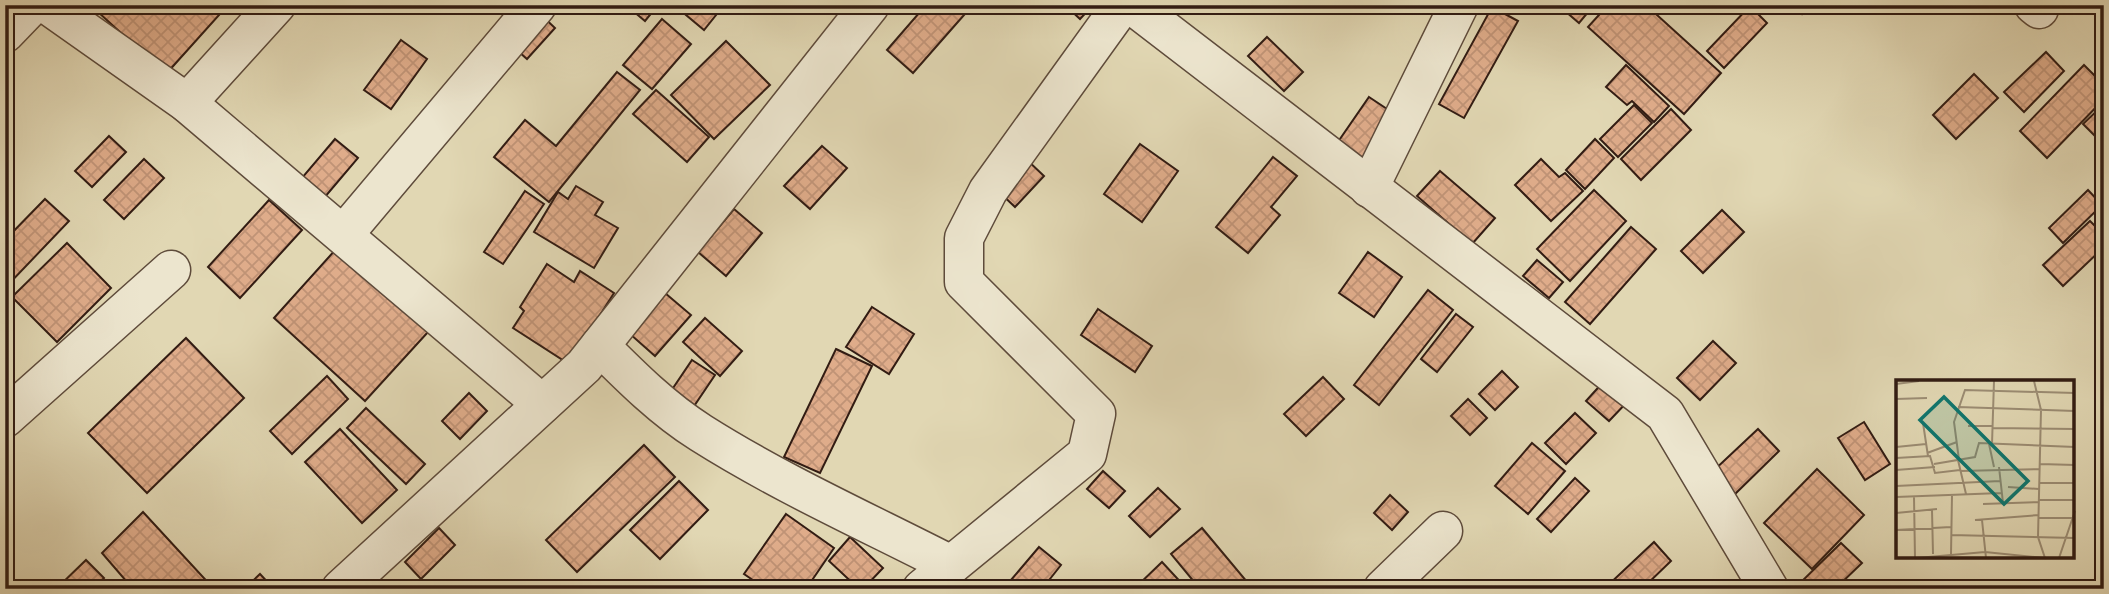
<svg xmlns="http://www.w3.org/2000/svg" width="2109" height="594" viewBox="0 0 2109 594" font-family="'Libre Bodoni',serif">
<defs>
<pattern id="building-cross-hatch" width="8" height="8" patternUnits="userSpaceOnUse" patternTransform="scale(1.75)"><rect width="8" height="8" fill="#dfac8a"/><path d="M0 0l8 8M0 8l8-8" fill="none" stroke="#c09376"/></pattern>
</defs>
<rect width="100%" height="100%" fill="#e1d7b3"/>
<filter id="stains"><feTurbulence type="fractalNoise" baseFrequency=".00286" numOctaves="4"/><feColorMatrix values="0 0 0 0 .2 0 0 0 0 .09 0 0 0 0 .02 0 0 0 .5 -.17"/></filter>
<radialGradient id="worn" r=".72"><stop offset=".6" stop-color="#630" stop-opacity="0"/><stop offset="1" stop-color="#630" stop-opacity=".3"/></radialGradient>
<g fill="url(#building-cross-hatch)" stroke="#321c13" stroke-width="2">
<polygon points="105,5 228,5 166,74 98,12"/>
<polygon points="626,5 658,5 645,21"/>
<polygon points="674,5 724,5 704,30"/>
<polygon points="926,5 953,5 964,15 913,73 887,50"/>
<polygon points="1065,5 1093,5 1080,19"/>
<polygon points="1558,5 1594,5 1579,23"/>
<polygon points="1608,5 1646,5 1721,73 1684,114 1588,27"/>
<polygon points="1792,5 1810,5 1802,14"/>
<polygon points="1750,6 1767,23 1724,68 1707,51"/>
<polygon points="1492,7 1518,21 1464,118 1439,104"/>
<polygon points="537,11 555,28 527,59 509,43"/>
<polygon points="662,19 691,44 652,89 623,65"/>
<polygon points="1267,37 1303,72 1284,91 1248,56"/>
<polygon points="401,40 427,59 391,109 364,90"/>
<polygon points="726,41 770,85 714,139 671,95"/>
<polygon points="2046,52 2064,71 2024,112 2004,92"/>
<polygon points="1626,65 1669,106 1654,122 1632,101 1627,105 1606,87"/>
<polygon points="2084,65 2104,85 2104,99 2047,158 2020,131"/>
<polygon points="617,72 640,90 549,202 494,157 525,120 556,146"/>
<polygon points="1974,74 1998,98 1956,139 1933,115"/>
<polygon points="656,90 709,137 687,162 633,114"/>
<polygon points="1369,97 1396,115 1357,171 1331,152"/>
<polygon points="2104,104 2104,135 2099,140 2083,124"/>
<polygon points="1634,105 1652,123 1618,157 1600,139"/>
<polygon points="1671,109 1691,130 1641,180 1621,159"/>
<polygon points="109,136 126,152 92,187 75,171"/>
<polygon points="335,139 358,158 324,198 301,179"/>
<polygon points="1595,139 1614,158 1585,189 1566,170"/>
<polygon points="1140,144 1178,171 1142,222 1104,194"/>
<polygon points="822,146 847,168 810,209 784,186"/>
<polygon points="1273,157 1297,176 1271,207 1280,215 1248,253 1216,227"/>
<polygon points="1025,158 1044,176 1015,207 996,189"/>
<polygon points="144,159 164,178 124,219 104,200"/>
<polygon points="1541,159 1559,177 1565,173 1583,191 1551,221 1515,185"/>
<polygon points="1440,171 1495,218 1472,244 1417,196"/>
<polygon points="576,186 603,202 595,215 618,228 594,268 534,232 558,192 568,199"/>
<polygon points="1594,190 1626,221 1570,281 1537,249"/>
<polygon points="2088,190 2102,205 2063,243 2049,228"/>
<polygon points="525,191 544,204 503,264 484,252"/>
<polygon points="45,199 69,221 5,288 5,240"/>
<polygon points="269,200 302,230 240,298 208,267"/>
<polygon points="734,209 762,233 726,276 698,252"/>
<polygon points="1722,210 1744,232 1703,273 1681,251"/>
<polygon points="2090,221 2104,235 2104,247 2063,286 2043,265"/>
<polygon points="1631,227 1656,249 1590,324 1565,302"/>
<polygon points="67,243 111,288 57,342 12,297"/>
<polygon points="337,248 428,332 365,401 274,318"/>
<polygon points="1368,252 1402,277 1374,317 1339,293"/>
<polygon points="1537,260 1563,282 1549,298 1523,276"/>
<polygon points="547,264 574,282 580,271 614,293 569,364 513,328 524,311 520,307"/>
<polygon points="1428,290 1453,310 1379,405 1354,385"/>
<polygon points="665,293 691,315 655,356 630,334"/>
<polygon points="872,307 914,334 889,374 846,347"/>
<polygon points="1098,309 1152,346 1135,372 1081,335"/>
<polygon points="1456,314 1473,327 1437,372 1421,359"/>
<polygon points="705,318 742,351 720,376 683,342"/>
<polygon points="186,338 244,398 147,493 88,433"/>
<polygon points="1713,341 1736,363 1700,400 1677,378"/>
<polygon points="836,349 872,366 820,473 784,457"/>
<polygon points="692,360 715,375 688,415 665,400"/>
<polygon points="1502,371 1518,387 1495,410 1479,394"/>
<polygon points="327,376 348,399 292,454 270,431"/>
<polygon points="1323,377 1344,399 1306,436 1284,414"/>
<polygon points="1606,379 1629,400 1609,421 1586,401"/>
<polygon points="469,393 487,411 460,439 442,421"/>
<polygon points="1468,399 1487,418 1470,435 1451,416"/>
<polygon points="366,408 425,464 406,484 347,428"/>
<polygon points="1575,413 1596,433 1566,464 1545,443"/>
<polygon points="1864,422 1890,464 1865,480 1838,438"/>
<polygon points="340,429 397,490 362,523 305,462"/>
<polygon points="1758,429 1779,451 1733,496 1711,473"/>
<polygon points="1532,443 1565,471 1528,514 1495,486"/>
<polygon points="644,445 675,477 577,572 546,540"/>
<polygon points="1817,469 1864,515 1812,569 1764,523"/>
<polygon points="1103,471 1125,491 1109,508 1087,489"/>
<polygon points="1575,478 1589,491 1551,532 1537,519"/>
<polygon points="679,481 708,510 660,559 630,530"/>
<polygon points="1158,488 1180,509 1150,537 1129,516"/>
<polygon points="1390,495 1408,512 1392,530 1374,513"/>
<polygon points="143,512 214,589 133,589 102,553"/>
<polygon points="786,514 834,548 806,589 766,589 744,574"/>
<polygon points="439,528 455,545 421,579 405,562"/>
<polygon points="1202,528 1253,589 1200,589 1171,554"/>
<polygon points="850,537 883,568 863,589 859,589 829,561"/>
<polygon points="1654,542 1671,561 1642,589 1604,589"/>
<polygon points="1841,543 1862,563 1835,589 1798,589 1796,587"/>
<polygon points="1039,547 1061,565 1042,589 1021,589 1011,580"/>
<polygon points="86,560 104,578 94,589 56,589"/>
<polygon points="1162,562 1187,589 1134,589"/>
<polygon points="260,574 274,589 244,589"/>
<polygon points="1682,581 1690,589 1674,589"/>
</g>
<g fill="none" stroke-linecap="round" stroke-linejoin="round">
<defs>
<g id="street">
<polyline points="48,5 187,103 542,404"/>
<polyline points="1132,5 1665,414 1769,589"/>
<polyline points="2034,5 2039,9"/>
<polyline points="5,33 32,5"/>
<polyline points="187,103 276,5"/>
<polyline points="1369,188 1459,5"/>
<polyline points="344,234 537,5"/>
<path d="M600,346C631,377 663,409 701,433C780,483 867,522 951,565"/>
<polyline points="5,418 171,270"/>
<polyline points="341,589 584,366 870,5"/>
<polyline points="922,589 1087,454 1096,414 964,282 964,238 988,191 1122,5"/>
<polyline points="1383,589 1443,531"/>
</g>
</defs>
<use href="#street" stroke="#5e4b3b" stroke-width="41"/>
<use href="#street" stroke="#ece5ce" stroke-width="38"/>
</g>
<g transform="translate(1896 380)">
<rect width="178" height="178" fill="#e1d7b3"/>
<path fill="none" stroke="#9b8c73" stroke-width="2" d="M0,4L23,1M0,19L31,18M62,27L179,31M27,43L32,76M72,46H97M97,48L179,49M93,64L98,87M96,64L98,1M0,67L30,64M31,73L61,62M0,78L34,76L39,93L64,90M62,80L70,114M63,80L58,42L69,10L179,13M38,84L79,77L83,63L179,67M144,84L179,85M103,87L107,123M0,90L39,87M64,91L144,89M143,103H179M0,106L104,101M112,107L143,109M0,117L105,113M18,117L19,178M143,120H179M87,124L143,122M36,130L37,174M0,133L41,129M143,138H177M79,140L143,135M86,140L90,178M0,150L55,147M55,155L179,158M55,174L56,115M21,178L89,172L149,178L142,157L145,30L138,1M163,178L179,131"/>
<path fill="#0f766e" fill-opacity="0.15" stroke="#0f766e" stroke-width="3.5" d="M48,17L132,101L108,124L24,40Z"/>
<rect width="178" height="178" fill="none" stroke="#321c13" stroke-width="3.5"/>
</g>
<rect width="2109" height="594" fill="none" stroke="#e1d7b3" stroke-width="28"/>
<rect x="7" y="7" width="2095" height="580" fill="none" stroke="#321c13" stroke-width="3.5"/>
<rect x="14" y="14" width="2081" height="566" fill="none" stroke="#321c13" stroke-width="2"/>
<rect width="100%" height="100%" filter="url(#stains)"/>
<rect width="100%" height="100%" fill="url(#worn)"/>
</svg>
